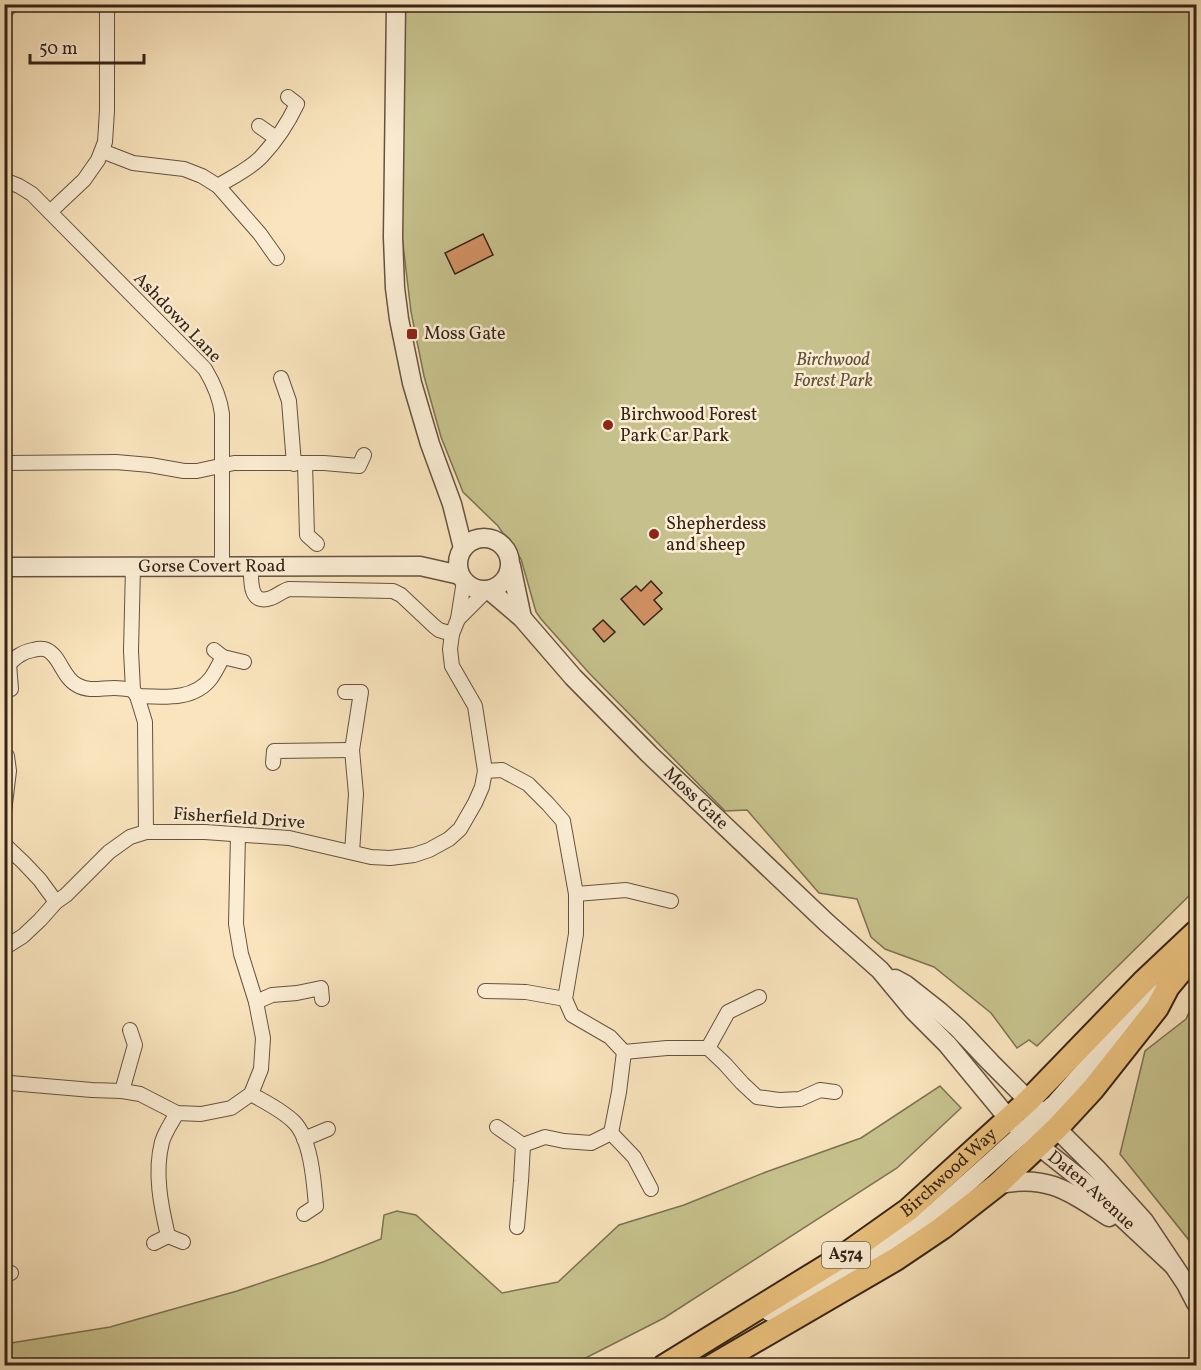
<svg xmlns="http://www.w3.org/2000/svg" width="1201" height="1370" viewBox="0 0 1201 1370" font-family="Vollkorn,serif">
<rect width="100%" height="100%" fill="#f9e4bd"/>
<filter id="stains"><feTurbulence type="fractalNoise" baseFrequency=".00333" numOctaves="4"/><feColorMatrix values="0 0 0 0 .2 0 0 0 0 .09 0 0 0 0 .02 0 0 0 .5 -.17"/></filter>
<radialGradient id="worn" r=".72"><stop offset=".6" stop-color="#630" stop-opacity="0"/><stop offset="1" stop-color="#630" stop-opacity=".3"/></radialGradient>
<g fill="#c6c18c" stroke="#7d7252" stroke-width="1.5">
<polygon points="1187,4 1196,6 1196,889 1037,1046 1029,1040 1017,1048 991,1013 934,967 885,949 871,937 857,899 819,893 747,810 725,811 589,673 541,619 536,612 521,559 498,526 463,492 441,437 424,376 411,312 402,236 404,5"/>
<polygon points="1196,998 1196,1254 1192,1244 1120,1154 1145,1051 1186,1019"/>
<polygon points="940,1086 961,1108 897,1168 664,1318 572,1365 5,1365 5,1344 110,1327 237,1291 323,1262 381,1239 384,1215 397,1211 416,1215 502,1293 558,1282 619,1225 684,1205 766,1172 861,1138"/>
</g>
<g fill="#d09063" stroke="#342317" stroke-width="1.5">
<polygon points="483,234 493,255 455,274 445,253"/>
<polygon points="651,581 662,593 654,600 662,609 644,625 621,599 636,586 641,591"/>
<polygon points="603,620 615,632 604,642 593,629"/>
</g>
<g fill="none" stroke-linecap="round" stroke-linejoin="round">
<defs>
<g id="minor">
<polyline points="4,12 13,4"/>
<polyline points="259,126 276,138"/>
<polyline points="102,151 133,163 184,169 202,176 218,186 260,234 277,258"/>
<path d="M4,180L19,186L32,194L205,369C214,384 220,397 222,414V567"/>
<path d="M218,186C232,177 250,169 262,156C276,141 288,123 297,104L288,97"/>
<polyline points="50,212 84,180 98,160 105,142 107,111 107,4"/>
<polyline points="281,378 289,401 294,464"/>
<polyline points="4,463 116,462 150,465 184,471 197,471 234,463 324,463 359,466 364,455"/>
<polyline points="305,463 307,535 317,544"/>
<polyline points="133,567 131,651 133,690 137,696 145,722 146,832"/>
<path d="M251,567C251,580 249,606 271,598C277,596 282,591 289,589L393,591L401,595L434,626L439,630L452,634"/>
<polyline points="458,619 487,590"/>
<polyline points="214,650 223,657 244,662"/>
<path d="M9,664C16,657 22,652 33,650C37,649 43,648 47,650C60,656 63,678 77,685C89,692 101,688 114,688C120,688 127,689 133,690"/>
<polyline points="4,665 9,664 11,689"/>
<polyline points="345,692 361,692 352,750 356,794 352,852"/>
<path d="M137,696C163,697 194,701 211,678C216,671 219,664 223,657"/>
<polyline points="4,755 7,756 9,771 4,812"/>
<polyline points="273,763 274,751 352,750"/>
<polyline points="485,771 502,770 528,784 548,804 563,821 576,894 576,934 565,999 572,1015 610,1037 624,1052 619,1092 611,1133 591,1143 564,1141 545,1137 523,1145 521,1181 517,1227"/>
<polyline points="4,844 24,863 40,880 56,902"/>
<polyline points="576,894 626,890 671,901"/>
<polyline points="4,948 23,936 40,920 56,902 66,895 109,852 130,837 146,832 205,832 289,838 371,857 390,858 414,855 429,850 449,839 460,829 475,803 482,787 485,771 475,706 452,666 450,649 452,634 458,619 464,581"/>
<polyline points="485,991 526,992 565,999"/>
<polyline points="256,1002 272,995 297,993 321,988 322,999"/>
<polyline points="708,1048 725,1064 742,1083 757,1097 779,1100 800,1099 820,1090 835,1092"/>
<polyline points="624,1052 667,1048 708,1048 728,1012 759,997"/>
<polyline points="4,1085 10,1083 92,1090 122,1091 140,1094 177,1113 201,1114 231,1108 251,1094 261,1069 263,1038 256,1002 241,954 236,924 238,835"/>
<polyline points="122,1091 135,1045 130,1030"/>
<path d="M251,1094C265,1102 282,1110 294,1122C311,1139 314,1182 316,1206L304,1214"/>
<polyline points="497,1127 523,1145"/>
<polyline points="611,1133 634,1157 651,1189"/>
<polyline points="304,1139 328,1129"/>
<path d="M168,1236C161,1206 154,1173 162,1142C165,1132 172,1122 177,1113"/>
<polyline points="154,1243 168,1236 183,1242"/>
<polyline points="4,1271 11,1273"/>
</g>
<g id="tertiary">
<polyline points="396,4 393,237 395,288 399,319 412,383 430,444 452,504 463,548"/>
<circle cx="484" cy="564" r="26"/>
<polyline points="511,566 522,618"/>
<path id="s1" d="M4,567L420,566L460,575"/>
<path id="s2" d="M489,590L522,618L573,677L649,754L827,923L880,970L914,1011L947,1044L1008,1118L1039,1146L1083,1181L1173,1265"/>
<polyline points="895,979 906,985 939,1011 958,1028 991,1063 1097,1169 1144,1221 1186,1284 1196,1303"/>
<polyline points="1033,1119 1043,1114 1056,1103 1144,1003 1167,988"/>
<path d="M997,1185C1046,1173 1070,1192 1109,1217"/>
<path d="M770,1312L856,1267L933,1214L1030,1127C1040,1123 1047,1122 1057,1128"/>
</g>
<g id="primary">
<path id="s3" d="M664,1366L846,1254L908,1210L1029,1100L1144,981L1196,932"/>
<polyline points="712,1366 896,1259 942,1228 997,1185 1057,1128 1093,1089 1157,1008 1168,987 1196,953"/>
</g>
</defs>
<use href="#minor" stroke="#655340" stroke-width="16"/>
<use href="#tertiary" stroke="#655340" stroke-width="21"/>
<use href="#primary" stroke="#342317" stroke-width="26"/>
<use href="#minor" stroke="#fbedd4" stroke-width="14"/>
<use href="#tertiary" stroke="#fbedd4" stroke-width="18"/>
<use href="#primary" stroke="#ecc27e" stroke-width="22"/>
</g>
<g fill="#8f2418" stroke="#fbedd4" stroke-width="2">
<rect x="406" y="328" width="12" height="12" rx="3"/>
<circle cx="608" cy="425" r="6"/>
<circle cx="654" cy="534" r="6"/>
</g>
<g text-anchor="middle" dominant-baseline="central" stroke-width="5" stroke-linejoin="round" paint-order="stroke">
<rect fill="#fbedd4" stroke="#706050" stroke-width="1.5" x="822" y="1242" width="48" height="26" rx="4.5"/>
<g font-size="16" font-weight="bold" fill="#342317">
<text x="846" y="1255">A574</text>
</g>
<g font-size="18" fill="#342317" stroke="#fbedd4">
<text transform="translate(177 318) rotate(46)">Ashdown Lane</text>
<text stroke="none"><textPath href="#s1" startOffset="208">Gorse Covert Road</textPath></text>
<text stroke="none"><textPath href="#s2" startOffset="294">Moss Gate</textPath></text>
<text transform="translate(239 819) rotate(4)">Fisherfield Drive</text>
<text stroke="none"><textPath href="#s3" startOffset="345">Birchwood Way</textPath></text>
<text stroke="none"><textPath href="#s2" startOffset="852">Daten Avenue</textPath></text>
</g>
<g font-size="18" fill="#342317" stroke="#fbedd4" text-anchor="start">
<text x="424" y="334">Moss Gate</text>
<text x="620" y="415">Birchwood Forest<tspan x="620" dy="21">Park Car Park</tspan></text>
<text x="666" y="524">Shepherdess<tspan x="666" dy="21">and sheep</tspan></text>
</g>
<g font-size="18" font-style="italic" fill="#60523a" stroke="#fbedd4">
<text x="833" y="360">Birchwood<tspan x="833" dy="21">Forest Park</tspan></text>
</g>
</g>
<rect width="1201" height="1370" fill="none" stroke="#f9e4bd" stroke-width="24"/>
<rect x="6" y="6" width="1189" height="1358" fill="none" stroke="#342317" stroke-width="3"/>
<rect x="12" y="12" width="1177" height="1346" fill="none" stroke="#342317" stroke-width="1.5"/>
<path d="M30 54v9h114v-9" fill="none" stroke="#342317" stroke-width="3"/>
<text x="39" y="54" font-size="18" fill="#342317" stroke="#fbedd4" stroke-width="4.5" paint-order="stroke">50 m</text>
<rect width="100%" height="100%" filter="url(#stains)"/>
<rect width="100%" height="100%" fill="url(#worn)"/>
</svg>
